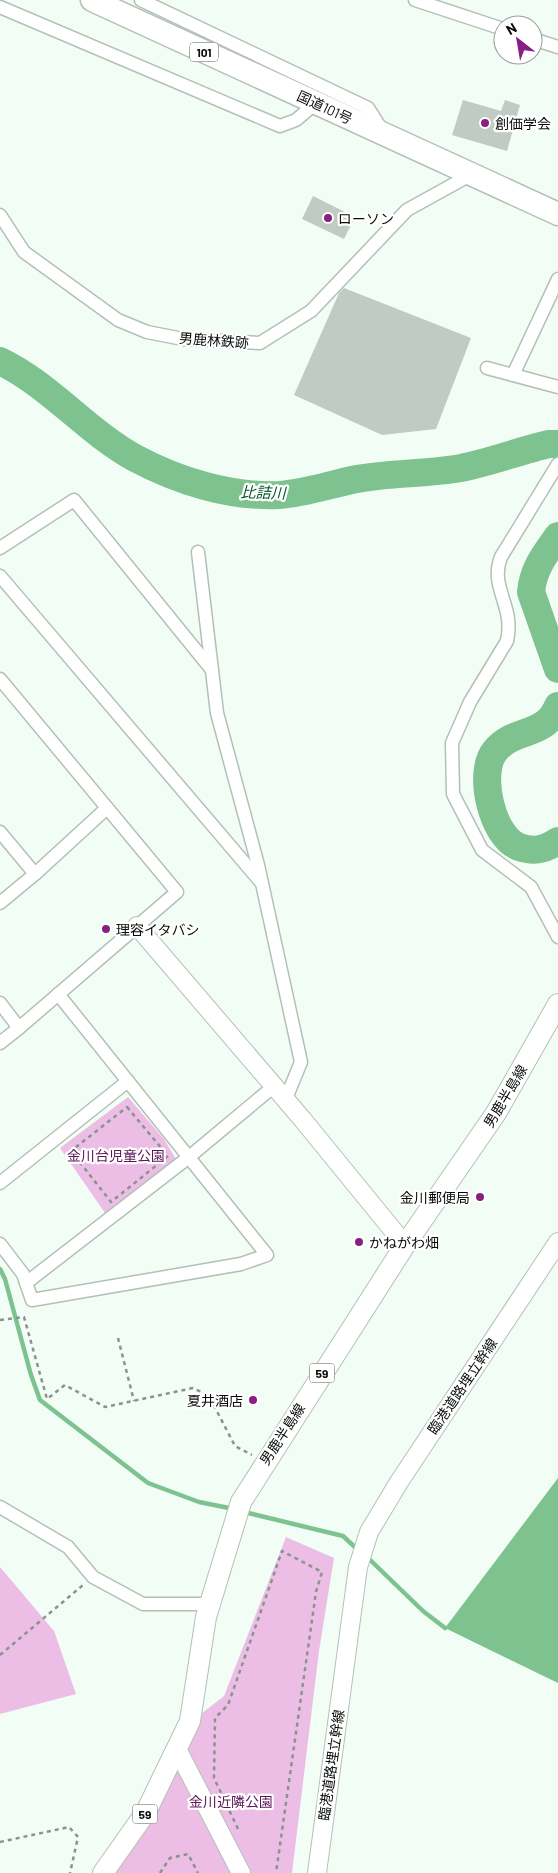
<svg xmlns="http://www.w3.org/2000/svg" width="558" height="1873" viewBox="0 0 558 1873" font-family="Barlow,'Noto Sans JP',sans-serif">
<rect width="100%" height="100%" fill="#f2fef5"/>
<g fill="#ecbee6">
<polygon points="128,1097 164,1139 176,1159 105,1213 60,1148"/>
<polygon points="286,1537 334,1558 319,1651 292,1873 105,1873 192,1721 224,1696"/>
<polygon points="0,1567 54,1631 76,1694 0,1714"/>
</g>
<polygon fill="#7ec290" points="558,1478 558,1683 445,1628"/>
<g fill="none" stroke-linecap="round" stroke-linejoin="round">
<g stroke="#7ec290" stroke-width="4.5">
<polyline points="0,1269 5,1279 31,1375 40,1400 148,1483 199,1502 234,1509"/>
<polyline points="244,1512 343,1536 358,1550"/>
<polyline points="366,1556 423,1611 445,1628"/>
</g>
<g stroke="#7ec290" stroke-width="28">
<path d="M0,361C50,385 86,431 135,458C178,481 229,497 279,495C306,493 331,484 357,479C389,473 422,474 455,469C486,464 518,451 549,444H558"/>
<path d="M558,536C545,554 533,569 531,592L558,669"/>
<path d="M558,706C545,738 514,727 495,751C477,773 492,837 519,847C534,852 544,850 558,841"/>
</g>
</g>
<g fill="#c0ccc3">
<polygon points="463,100 501,111 505,100 520,105 507,151 452,135"/>
<polygon points="313,196 355,217 344,239 302,219"/>
<polygon points="344,288 471,338 436,429 382,435 294,395 339,293"/>
</g>
<g fill="none" stroke-linecap="round" stroke-linejoin="round">
<defs>
<g id="street">
<polyline points="141,0 368,108 382,130"/>
<polyline points="415,0 503,29"/>
<polyline points="0,7 280,126 296,120 316,103"/>
<polyline points="533,39 558,47"/>
<polyline points="0,215 24,252 118,320 147,332 183,339 260,343 311,311 407,210 472,174"/>
<polyline points="487,368 558,387"/>
<polyline points="513,375 558,279"/>
<path d="M558,464L501,557C489,588 515,605 507,641L470,702L452,743L453,794L482,850L531,887L558,937"/>
<polyline points="0,548 74,500 212,670"/>
<polyline points="198,552 217,713 258,865 301,1062 285,1101"/>
<polyline points="0,576 260,881"/>
<polyline points="0,679 177,892 19,1028 0,1003"/>
<polyline points="0,832 35,874 0,903"/>
<polyline points="35,874 107,808"/>
<polyline points="0,1043 19,1028"/>
<polyline points="0,1183 128,1081"/>
<polyline points="0,1244 23,1274 32,1300 241,1264 267,1255 58,994"/>
<polyline points="26,1283 189,1157 273,1087"/>
<polyline points="0,1507 68,1547 93,1577 143,1604 209,1604"/>
</g>
<g id="secondary">
<polyline points="137,926 303,1120 405,1245"/>
<polyline points="177,1749 241,1873"/>
<polyline points="317,1873 358,1567 369,1532 399,1482 558,1242"/>
</g>
<polyline id="primary" points="103,1873 146,1812 190,1721 206,1617 241,1502 405,1245 496,1113 558,1004"/>
<polyline id="highway" points="92,0 558,214"/>
</defs>
<use href="#street" stroke="#b4c0b6" stroke-width="15"/>
<use href="#secondary" stroke="#b4c0b6" stroke-width="20"/>
<use href="#primary" stroke="#b4c0b6" stroke-width="22"/>
<use href="#highway" stroke="#b4c0b6" stroke-width="25"/>
<g stroke="#8a938c" stroke-width="2.5" stroke-dasharray="4 4" stroke-linecap="butt">
<polygon points="127,1107 168,1156 111,1202 71,1151"/>
<polyline points="0,1320 24,1317 47,1399 65,1385 105,1407 193,1388 209,1396 235,1446 252,1455"/>
<polyline points="118,1338 134,1401"/>
<polyline points="0,1655 83,1585"/>
<polyline points="238,1829 214,1778 215,1718 228,1705 282,1551 322,1572 316,1592 276,1873"/>
<polyline points="0,1842 69,1827 78,1837 70,1873"/>
<polyline points="160,1873 170,1858 188,1854 198,1873"/>
</g>
<use href="#street" stroke="#fff" stroke-width="12"/>
<use href="#secondary" stroke="#fff" stroke-width="18"/>
<use href="#primary" stroke="#fff" stroke-width="20"/>
<use href="#highway" stroke="#fff" stroke-width="22"/>
</g>
<g fill="#891f85" stroke="#fff" stroke-width="2">
<circle cx="485" cy="123" r="5"/>
<circle cx="328" cy="218" r="5"/>
<circle cx="106" cy="929" r="5"/>
<circle cx="480" cy="1197" r="5"/>
<circle cx="359" cy="1242" r="5"/>
<circle cx="253" cy="1400" r="5"/>
</g>
<g text-anchor="middle" dominant-baseline="central" stroke-width="4.5" stroke-linejoin="round" paint-order="stroke">
<g fill="#fff" stroke="#535654" stroke-width="1">
<rect x="190" y="42.5" width="28" height="19" rx="4"/>
<rect x="309.5" y="1363.5" width="25" height="19" rx="4"/>
<rect x="132.5" y="1804.5" width="25" height="19" rx="4"/>
</g>
<g font-size="12" font-weight="bold" fill="#090d0a">
<text x="204" y="52">101</text>
<text x="322" y="1373">59</text>
<text x="145" y="1814">59</text>
</g>
<g font-size="14" fill="#090d0a" stroke="#fff">
<text transform="translate(325 107) rotate(25)">国道101号</text>
<text transform="translate(214 340) rotate(4)">男鹿林鉄跡</text>
<text transform="translate(505 1096) rotate(-59)">男鹿半島線</text>
<text transform="translate(462 1386) rotate(-56)">臨港道路埋立幹線</text>
<text transform="translate(282 1434) rotate(-57)">男鹿半島線</text>
<text transform="translate(331 1765) rotate(-82)">臨港道路埋立幹線</text>
</g>
<g font-size="14" fill="#090d0a" stroke="#fff" text-anchor="start">
<text x="495" y="123">創価学会</text>
<text x="338" y="218">ローソン</text>
<text x="116" y="929">理容イタバシ</text>
<text x="470" y="1197" text-anchor="end">金川郵便局</text>
<text x="369" y="1242">かねがわ畑</text>
<text x="243" y="1400" text-anchor="end">夏井酒店</text>
</g>
<g font-size="14" fill="#5b1658" stroke="#fff">
<text x="116" y="1155">金川台児童公園</text>
<text x="231" y="1801">金川近隣公園</text>
</g>
<g font-size="15" font-style="italic" fill="#005427" stroke="#fff">
<text transform="translate(263 492) rotate(1)">比詰川</text>
</g>
</g>
<g transform="translate(518 40) rotate(329)"><circle r="24" fill="#ffffff" stroke="#9d9e9d"/>
<path d="M0-4L9 19L0 12L-9 19Z" fill="#891f85"/>
<text y="-8" font-size="14" font-weight="bold" text-anchor="middle" fill="#090d0a">N</text>
</g>
</svg>
